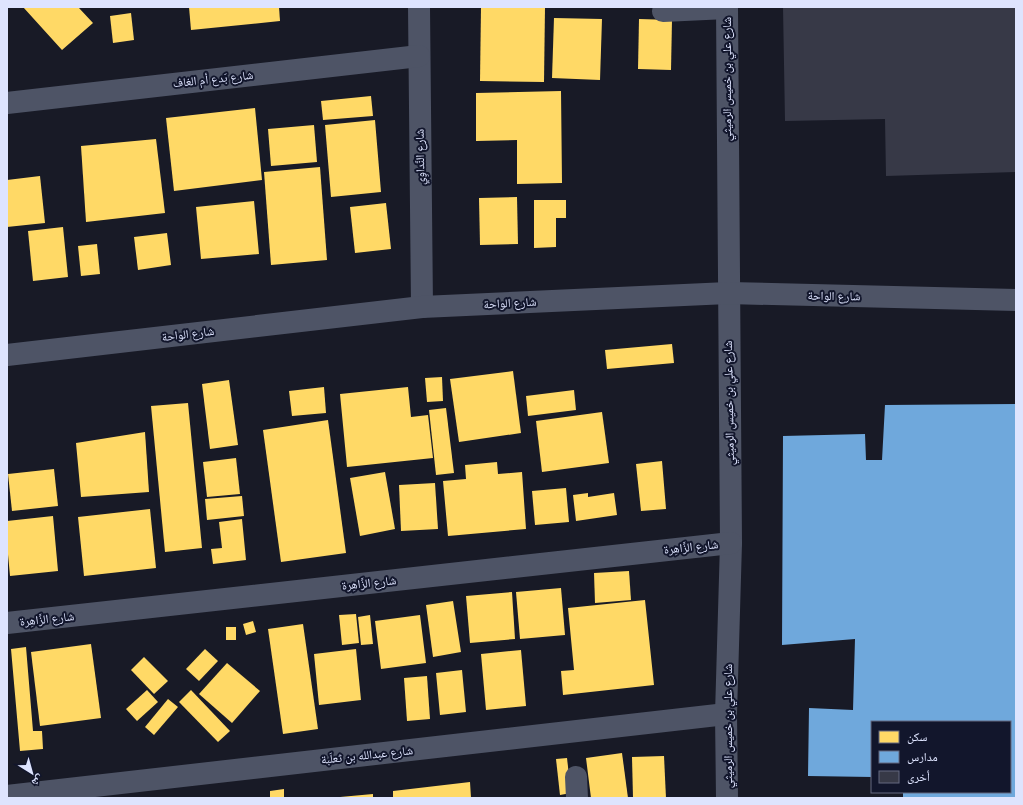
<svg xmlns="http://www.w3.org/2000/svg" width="1023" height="805" viewBox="0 0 1023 805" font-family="'Space Grotesk','Noto Naskh Arabic',sans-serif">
<rect width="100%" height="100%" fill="#181a26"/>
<g fill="#ffd966">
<polygon points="23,7 80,7 79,8 93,23 62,50"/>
<polygon points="189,7 279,7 280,21 191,30"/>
<polygon points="481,7 545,7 544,82 480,81"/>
<polygon points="131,13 134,40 113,43 110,16"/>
<polygon points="554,18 602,19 600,80 552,78"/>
<polygon points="639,19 672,20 671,70 638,69"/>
<polygon points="561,91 562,183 517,184 517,140 476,141 476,93"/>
<polygon points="371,96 373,116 323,120 321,101"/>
<polygon points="255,108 262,180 174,191 166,118"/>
<polygon points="375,120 381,192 331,197 325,125"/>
<polygon points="314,125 317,162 271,166 268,129"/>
<polygon points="156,139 165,213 86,222 81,146"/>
<polygon points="320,167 327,260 271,265 264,172"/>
<polygon points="40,176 45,223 7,227 7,180"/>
<polygon points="517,197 518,244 480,245 479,198"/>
<polygon points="534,200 566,200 566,218 556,218 556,247 534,248"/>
<polygon points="254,201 259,254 201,259 196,207"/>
<polygon points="386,203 391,249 355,253 350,207"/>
<polygon points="63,227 68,277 33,281 28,231"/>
<polygon points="167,233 171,265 138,270 134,237"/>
<polygon points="97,244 100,274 81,276 78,246"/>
<polygon points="672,344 674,363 607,369 605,350"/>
<polygon points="513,371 521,433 459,442 450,379"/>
<polygon points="442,377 443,401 427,402 425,378"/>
<polygon points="229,380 238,445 210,449 202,384"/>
<polygon points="324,387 326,413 292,416 289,391"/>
<polygon points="408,387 411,417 428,415 433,458 347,467 340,394"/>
<polygon points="574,390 576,410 528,416 526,396"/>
<polygon points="188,403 202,548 165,552 151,406"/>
<polygon points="446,408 454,473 436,475 429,410"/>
<polygon points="602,412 609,463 542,472 536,421"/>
<polygon points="328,420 346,553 281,562 263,430"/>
<polygon points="145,432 149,492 81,497 76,443"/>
<polygon points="236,458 240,494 207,497 203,462"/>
<polygon points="662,461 666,509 641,511 636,464"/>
<polygon points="497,462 498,474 522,472 526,529 448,536 443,481 466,479 465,465"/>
<polygon points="54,469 58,506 12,511 8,474"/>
<polygon points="385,472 395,529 360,536 350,478"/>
<polygon points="435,483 438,529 401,531 399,485"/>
<polygon points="566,488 569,522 535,525 532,491"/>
<polygon points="588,493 588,497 614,493 617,515 576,521 573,495"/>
<polygon points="242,496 244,516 207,520 205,499"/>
<polygon points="150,509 156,568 84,576 78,517"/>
<polygon points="53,516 58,571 10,576 7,544 7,521"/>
<polygon points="242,519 246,560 213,564 211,549 222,548 219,522"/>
<polygon points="629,571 631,600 595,603 594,573"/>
<polygon points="561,588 565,635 520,639 516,592"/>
<polygon points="512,592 515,639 470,643 466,596"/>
<polygon points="645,600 654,685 563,695 561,671 574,670 568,608"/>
<polygon points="453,601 461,652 433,657 426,605"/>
<polygon points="356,614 359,643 342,645 339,615"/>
<polygon points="370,615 373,644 361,645 358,617"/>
<polygon points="420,615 426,663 381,669 375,621"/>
<polygon points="253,621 256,632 246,635 243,624"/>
<polygon points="303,624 318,729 283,734 268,629"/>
<rect x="226" y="627" width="10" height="13"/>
<polygon points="91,644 101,718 40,726 31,652"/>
<polygon points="26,647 33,731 42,731 43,749 20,751 11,649"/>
<polygon points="205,649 218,661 199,681 186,669"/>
<polygon points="356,649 361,700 319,705 314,654"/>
<polygon points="521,650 526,706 486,710 481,654"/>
<polygon points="144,657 168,681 154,694 131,670"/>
<polygon points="227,663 260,691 232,723 199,694"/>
<polygon points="462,670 466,712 440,715 436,673"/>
<polygon points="427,676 430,719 407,721 404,678"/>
<polygon points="147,690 158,702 137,721 126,709"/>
<polygon points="191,690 230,731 218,742 179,702"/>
<polygon points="168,699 178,707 154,735 145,727"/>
<polygon points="622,753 628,798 591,798 586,758"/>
<polygon points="664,756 666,798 633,798 632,757"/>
<polygon points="567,758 571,793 560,795 556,759"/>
<polygon points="470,782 471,798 393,798 393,791"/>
<polygon points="284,789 284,798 270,798 270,791"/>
<polygon points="373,794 373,798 340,798 340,797"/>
</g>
<polygon fill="#6fa8dc" points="1016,404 1016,798 903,798 903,792 1010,792 1010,722 872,722 872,777 808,776 809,708 853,710 855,639 782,645 783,436 865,434 866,460 882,460 885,405"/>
<polygon fill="#373947" points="783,7 1016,7 1016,172 886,176 885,119 785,121"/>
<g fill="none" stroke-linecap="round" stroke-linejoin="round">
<g stroke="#4e5466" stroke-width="22">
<polyline points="419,7 422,307"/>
<polyline points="727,7 731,543 726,714 727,798"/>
<polyline points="663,11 727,8"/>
<polyline points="7,103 419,56"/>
<polyline points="7,355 422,307 728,293 1016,300"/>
<polyline points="7,623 731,543"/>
<polyline points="576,777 577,798"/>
<polyline points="7,796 726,714"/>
</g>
</g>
<g text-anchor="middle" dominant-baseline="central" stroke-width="4" stroke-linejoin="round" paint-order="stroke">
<g font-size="12" fill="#dee4fe" stroke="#12162c">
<text transform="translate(213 79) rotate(-6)">شارع بَدع أم الغاف</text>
<text transform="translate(727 79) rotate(-90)">شارع علي بن خميس الرميثي</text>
<text transform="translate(420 157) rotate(-91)">شارع النَّداوِي</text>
<text transform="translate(834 296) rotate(1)">شارع الواحة</text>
<text transform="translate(510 303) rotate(-3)">شارع الواحة</text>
<text transform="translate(188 334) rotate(-7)">شارع الواحة</text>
<text transform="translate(729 403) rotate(-91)">شارع علي بن خميس الرميثي</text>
<text transform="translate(691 547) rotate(-6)">شارع الزَّاهِرة</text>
<text transform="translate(369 583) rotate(-6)">شارع الزَّاهِرة</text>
<text transform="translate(47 619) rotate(-6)">شارع الزَّاهِرة</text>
<text transform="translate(728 726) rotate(-90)">شارع علي بن خميس الرميثي</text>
<text transform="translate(367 755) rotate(-6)">شارع عبدالله بن ثعلَبة</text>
</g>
</g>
<rect width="1023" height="805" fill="none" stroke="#dee4fe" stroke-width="16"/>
<rect x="871" y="721" width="140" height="72" fill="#12162c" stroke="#646880"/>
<rect x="879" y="731" width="20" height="12" fill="#ffd966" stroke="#646880"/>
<text x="907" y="741" font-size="12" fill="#dee4fe">سكن</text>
<rect x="879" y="751" width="20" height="12" fill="#6fa8dc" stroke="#646880"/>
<text x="907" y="761" font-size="12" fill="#dee4fe">مدارس</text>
<rect x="879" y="771" width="20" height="12" fill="#373947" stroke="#646880"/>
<text x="907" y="781" font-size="12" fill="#dee4fe">أخرى</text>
<g transform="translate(32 773) rotate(143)" stroke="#12162c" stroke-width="3" paint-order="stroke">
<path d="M0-3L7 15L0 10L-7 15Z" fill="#dee4fe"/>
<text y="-6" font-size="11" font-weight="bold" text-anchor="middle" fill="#dee4fe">ش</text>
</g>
</svg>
